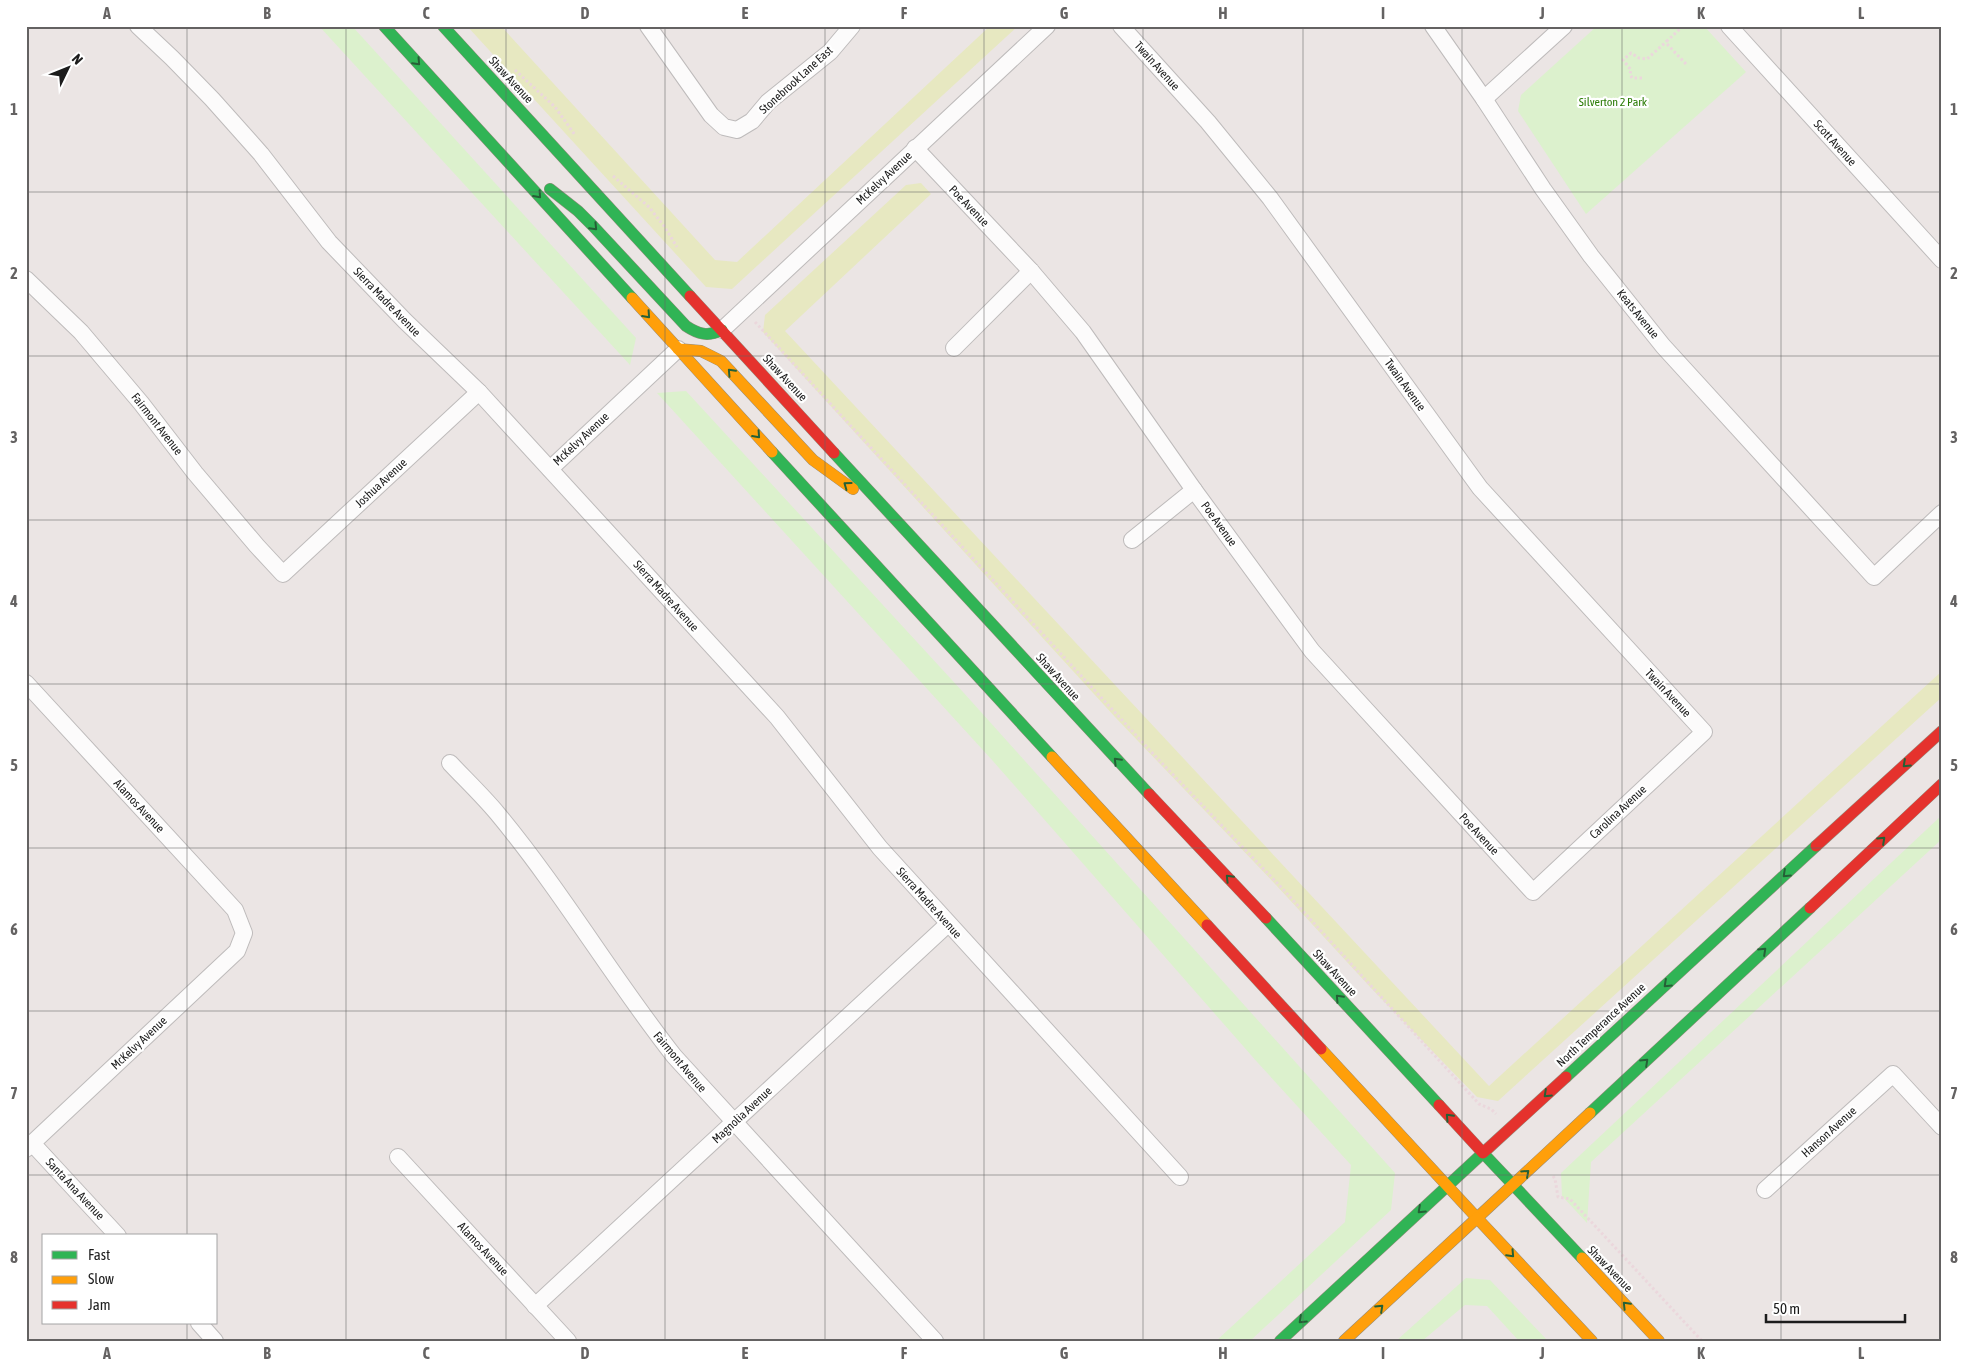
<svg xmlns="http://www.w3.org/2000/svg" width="1968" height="1367" viewBox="0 0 1968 1367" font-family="'Asap Condensed',sans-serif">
<rect width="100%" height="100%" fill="#ebe5e4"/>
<g fill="#e7e8c1">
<polygon points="467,26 501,26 715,260 737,262 990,26 1018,26 732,289 706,287"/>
<polygon points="921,183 931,194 785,331 1489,1086 1942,671 1942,697 1498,1101 1477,1097 1371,988 1276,885 1115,717 763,332 765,315 906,185"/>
</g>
<g fill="#dcf1cd">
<polygon points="319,26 352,26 636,338 630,365"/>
<polygon points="1597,26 1704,26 1746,72 1586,214 1518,111 1521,95"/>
<polygon points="686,391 963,692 1395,1173 1391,1210 1250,1341 1216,1341 1345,1222 1351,1165 1258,1063 992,760 657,393"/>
<polygon points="1942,815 1942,839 1591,1162 1587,1223 1562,1196 1561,1173"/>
<polygon points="1466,1278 1490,1280 1548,1341 1519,1341 1487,1306 1465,1305 1422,1341 1396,1341"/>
</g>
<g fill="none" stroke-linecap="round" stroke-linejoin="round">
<defs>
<g id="street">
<polyline points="138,26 172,58 212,99 261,154 329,242 405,321 479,392 777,717 880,848 1180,1177"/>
<polyline points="648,26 711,115 724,127 737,130 752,121 768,102 830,52 852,26"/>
<polyline points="1433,26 1484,99 1543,189 1591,256 1663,346 1874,577 1942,513"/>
<polyline points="1729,26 1942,260"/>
<polyline points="1484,99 1564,26"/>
<polyline points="915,148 1031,271 1083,332 1194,490 1312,651 1533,892 1704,732 1480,488 1270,198 1208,122 1121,26"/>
<polyline points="26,279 81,332 141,403 195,473 257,546 283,574 479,392"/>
<polyline points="722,330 1047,26"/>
<polyline points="954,348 1031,271"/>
<polyline points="550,469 678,349"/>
<polyline points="1132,540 1194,490"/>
<polyline points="26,683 235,910 244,933 237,951 26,1149"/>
<path d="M450,763C465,779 482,795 497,813C561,890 612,977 674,1056L935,1341"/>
<polyline points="32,1143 118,1236"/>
<polyline points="398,1157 568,1341"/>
<polyline points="1765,1190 1893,1074 1942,1127"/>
<polyline points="535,1306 948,924"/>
<polyline points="199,1323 215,1341"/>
</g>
<g id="fast">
<polyline points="384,26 632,298"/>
<polyline points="443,26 690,296"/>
<path d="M550,189L578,211L593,226L686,326C698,334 708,337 722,330"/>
<polyline points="772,452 1052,757"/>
<polyline points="834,453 1149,794"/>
<polyline points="1266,918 1439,1105"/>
<polyline points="1566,1077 1816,846"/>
<polyline points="1590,1113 1810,908"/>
<polyline points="1280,1341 1483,1153 1582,1258"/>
</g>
<g id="slow">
<polyline points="632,298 772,452"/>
<polyline points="678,349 701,351 721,361 813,460 853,489"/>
<polyline points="1052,757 1207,925"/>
<polyline points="1321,1049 1477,1218 1590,1113"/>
<polyline points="1582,1258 1659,1341"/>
<polyline points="1344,1341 1477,1218 1592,1341"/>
</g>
<g id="jam">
<polyline points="690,296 834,453"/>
<polyline points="1149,794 1266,918"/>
<polyline points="1816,846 1942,731"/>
<polyline points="1810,908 1942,784"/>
<polyline points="1207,925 1321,1049"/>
<polyline points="1439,1105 1483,1153 1566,1077"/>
</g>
</defs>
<use href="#street" stroke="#bebbbb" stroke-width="18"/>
<use href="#fast" stroke="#958c7c" stroke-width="12"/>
<use href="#slow" stroke="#958c7c" stroke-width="12"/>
<use href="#jam" stroke="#958c7c" stroke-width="12"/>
<g stroke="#ebd7dc" stroke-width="3" stroke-dasharray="2.5 2.5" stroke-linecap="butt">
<polyline points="1683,26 1667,41 1667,44 1687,65"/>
<polyline points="515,70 555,107 575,135"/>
<polyline points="1642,78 1632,78 1630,74 1631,70 1623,60 1631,53 1639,58 1647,59 1667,41"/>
<polyline points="613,176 649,207 664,226 677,247"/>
<polyline points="755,322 1157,758 1280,886 1479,1104 1491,1109 1496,1114"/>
<polyline points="1553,1176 1555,1179 1558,1197 1570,1199 1702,1341"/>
</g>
<use href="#street" stroke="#fcfbfb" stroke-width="16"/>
<use href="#fast" stroke="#30b455" stroke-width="11"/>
<use href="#slow" stroke="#ff9f0a" stroke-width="11"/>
<use href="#jam" stroke="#e5322d" stroke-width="11"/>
</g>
<defs><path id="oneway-chevron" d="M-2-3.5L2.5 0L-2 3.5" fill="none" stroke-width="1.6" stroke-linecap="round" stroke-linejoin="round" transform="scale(1.25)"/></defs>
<g stroke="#256036">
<use href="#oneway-chevron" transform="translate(417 62) rotate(47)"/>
<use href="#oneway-chevron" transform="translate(538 195) rotate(48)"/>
<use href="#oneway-chevron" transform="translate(594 227) rotate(46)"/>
<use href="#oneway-chevron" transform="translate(647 315) rotate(48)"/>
<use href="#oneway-chevron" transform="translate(731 372) rotate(-133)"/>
<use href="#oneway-chevron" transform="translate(757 435) rotate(48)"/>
<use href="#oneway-chevron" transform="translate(847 485) rotate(-144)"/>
<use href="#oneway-chevron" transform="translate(1117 761) rotate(-134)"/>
<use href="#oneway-chevron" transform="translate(1906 764) rotate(137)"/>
<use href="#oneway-chevron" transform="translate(1882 840) rotate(-43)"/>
<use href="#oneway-chevron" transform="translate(1786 874) rotate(137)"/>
<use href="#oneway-chevron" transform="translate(1229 878) rotate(-134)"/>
<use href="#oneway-chevron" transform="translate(1763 951) rotate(-43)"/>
<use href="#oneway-chevron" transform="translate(1667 984) rotate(137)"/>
<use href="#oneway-chevron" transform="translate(1339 998) rotate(-133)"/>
<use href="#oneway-chevron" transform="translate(1645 1062) rotate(-43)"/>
<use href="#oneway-chevron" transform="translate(1547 1094) rotate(137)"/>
<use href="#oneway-chevron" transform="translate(1449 1117) rotate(-133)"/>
<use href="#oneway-chevron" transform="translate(1526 1173) rotate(-42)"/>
<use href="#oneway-chevron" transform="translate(1421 1210) rotate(137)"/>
<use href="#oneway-chevron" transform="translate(1511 1254) rotate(47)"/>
<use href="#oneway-chevron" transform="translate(1626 1305) rotate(-134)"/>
<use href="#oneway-chevron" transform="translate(1380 1308) rotate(-43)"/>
<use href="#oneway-chevron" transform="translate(1302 1320) rotate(137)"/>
</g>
<path fill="none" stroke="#646262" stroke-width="1" stroke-opacity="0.55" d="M187,26V1236M346,26V1341M506,26V1341M665,26V1341M825,26V1341M984,26V1341M1143,26V1341M1303,26V1341M1462,26V1341M1622,26V1341M1781,26V1341M26,192H1942M26,356H1942M26,520H1942M26,684H1942M26,848H1942M26,1011H1942M26,1175H1942M187,1323V1341"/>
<g text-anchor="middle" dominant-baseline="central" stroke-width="4.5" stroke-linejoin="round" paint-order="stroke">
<g font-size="12" fill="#1c1c1c" stroke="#fff">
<text transform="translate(1157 66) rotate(48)">Twain Avenue</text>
<text transform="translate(511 80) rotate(47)">Shaw Avenue</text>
<text transform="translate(796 80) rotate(-42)">Stonebrook Lane East</text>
<text transform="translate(1835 143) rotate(48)">Scott Avenue</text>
<text transform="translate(884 178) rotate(-43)">McKelvy Avenue</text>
<text transform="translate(969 206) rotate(46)">Poe Avenue</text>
<text transform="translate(387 302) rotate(46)">Sierra Madre Avenue</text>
<text transform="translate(1638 314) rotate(51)">Keats Avenue</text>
<text transform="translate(785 378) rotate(47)">Shaw Avenue</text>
<text transform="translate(1405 385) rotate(54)">Twain Avenue</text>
<text transform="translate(157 424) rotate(52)">Fairmont Avenue</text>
<text transform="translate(581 439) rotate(-43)">McKelvy Avenue</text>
<text transform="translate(381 483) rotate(-43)">Joshua Avenue</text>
<text transform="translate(1219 524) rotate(54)">Poe Avenue</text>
<text transform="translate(666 596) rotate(48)">Sierra Madre Avenue</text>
<text transform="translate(1058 677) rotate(48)">Shaw Avenue</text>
<text transform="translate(1668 693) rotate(47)">Twain Avenue</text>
<text transform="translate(139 806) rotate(47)">Alamos Avenue</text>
<text transform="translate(1618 812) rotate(-43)">Carolina Avenue</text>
<text transform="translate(1479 834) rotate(47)">Poe Avenue</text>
<text transform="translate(929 903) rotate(48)">Sierra Madre Avenue</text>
<text transform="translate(1335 973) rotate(47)">Shaw Avenue</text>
<text transform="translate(1601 1025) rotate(-43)">North Temperance Avenue</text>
<text transform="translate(139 1043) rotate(-43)">McKelvy Avenue</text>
<text transform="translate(680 1062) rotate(50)">Fairmont Avenue</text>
<text transform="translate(742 1115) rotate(-43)">Magnolia Avenue</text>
<text transform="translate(1829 1132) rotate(-42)">Hanson Avenue</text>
<text transform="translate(75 1189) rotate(47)">Santa Ana Avenue</text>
<text transform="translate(483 1249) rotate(47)">Alamos Avenue</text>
<text transform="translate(1610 1269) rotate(46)">Shaw Avenue</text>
</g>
<g font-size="12" fill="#2c7c07" stroke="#fff">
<text x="1613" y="102">Silverton 2 Park</text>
</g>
</g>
<rect width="1968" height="1367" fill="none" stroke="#ffffff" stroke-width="55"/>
<rect x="42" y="1234" width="175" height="90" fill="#ffffff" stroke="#a4a4a4"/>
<rect x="52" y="1251" width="25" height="8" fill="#30b455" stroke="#a4a4a4"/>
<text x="88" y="1260" font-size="15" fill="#1c1c1c">Fast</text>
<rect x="52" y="1276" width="25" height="8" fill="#ff9f0a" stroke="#a4a4a4"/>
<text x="88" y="1284" font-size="15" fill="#1c1c1c">Slow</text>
<rect x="52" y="1301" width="25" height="8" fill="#e5322d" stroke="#a4a4a4"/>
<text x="88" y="1310" font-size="15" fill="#1c1c1c">Jam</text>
<g transform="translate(68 68) rotate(47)" stroke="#ffffff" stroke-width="4" paint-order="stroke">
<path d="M0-4L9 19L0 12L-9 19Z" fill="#1c1c1c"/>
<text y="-8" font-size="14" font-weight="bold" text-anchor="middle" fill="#1c1c1c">N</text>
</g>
<path d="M1766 1314v8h139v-8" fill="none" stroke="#1c1c1c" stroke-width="2.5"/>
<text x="1773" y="1314" font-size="15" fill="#1c1c1c" stroke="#ffffff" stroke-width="4" paint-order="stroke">50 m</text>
<rect x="28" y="28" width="1912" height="1312" fill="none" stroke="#646262" stroke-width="2"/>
<g font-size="16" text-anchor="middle" font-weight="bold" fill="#646262">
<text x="107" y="19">A</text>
<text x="267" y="19">B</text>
<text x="426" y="19">C</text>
<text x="585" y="19">D</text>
<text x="745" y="19">E</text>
<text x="904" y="19">F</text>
<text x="1064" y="19">G</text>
<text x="1223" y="19">H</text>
<text x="1383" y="19">I</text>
<text x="1542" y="19">J</text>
<text x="1701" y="19">K</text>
<text x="1861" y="19">L</text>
<text x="14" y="115">1</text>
<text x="1954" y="115">1</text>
<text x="14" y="279">2</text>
<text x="1954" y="279">2</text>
<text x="14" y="443">3</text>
<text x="1954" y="443">3</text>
<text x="14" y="607">4</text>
<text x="1954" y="607">4</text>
<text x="14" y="771">5</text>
<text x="1954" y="771">5</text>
<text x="14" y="935">6</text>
<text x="1954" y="935">6</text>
<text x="14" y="1099">7</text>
<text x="1954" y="1099">7</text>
<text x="14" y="1263">8</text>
<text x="1954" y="1263">8</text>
<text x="107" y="1359">A</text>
<text x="267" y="1359">B</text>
<text x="426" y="1359">C</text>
<text x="585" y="1359">D</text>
<text x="745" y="1359">E</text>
<text x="904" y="1359">F</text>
<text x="1064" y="1359">G</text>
<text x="1223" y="1359">H</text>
<text x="1383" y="1359">I</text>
<text x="1542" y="1359">J</text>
<text x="1701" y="1359">K</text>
<text x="1861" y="1359">L</text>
</g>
</svg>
